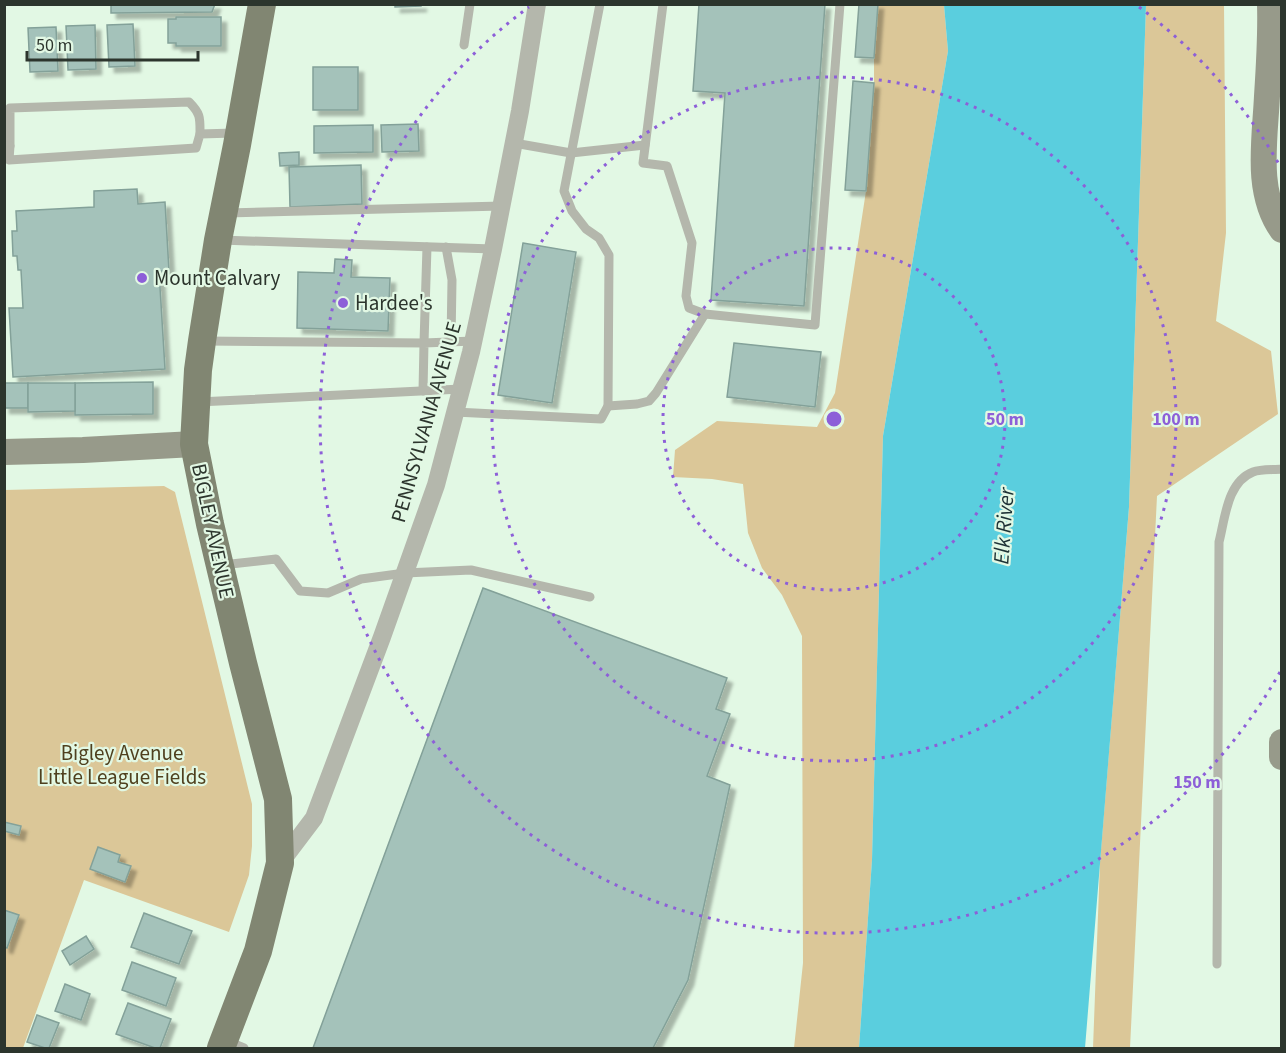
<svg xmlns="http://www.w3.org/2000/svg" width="1286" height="1053" viewBox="0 0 1286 1053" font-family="'Source Sans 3',sans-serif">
<defs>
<filter id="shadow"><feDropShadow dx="5.5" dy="5.5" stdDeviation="1.5" flood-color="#0004"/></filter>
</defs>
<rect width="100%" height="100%" fill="#e2f8e4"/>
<g fill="#dbc798">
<polygon points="878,5 944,5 948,51 883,436 872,860 859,1048 794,1048 803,963 802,636 782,595 762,568 748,533 743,484 712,479 673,477 675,450 717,421 817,427 835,393 866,191 874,83 874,58"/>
<polygon points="1146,5 1224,5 1226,233 1216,321 1271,351 1278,414 1157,496 1130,1048 1093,1048 1100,862 1129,507"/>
<polygon points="164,486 175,492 252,804 252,846 249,875 229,932 84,880 23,1048 5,1048 5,490"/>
</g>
<polygon fill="#5acede" points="944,5 1146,5 1129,507 1085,1048 859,1048 872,860 883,436 948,51"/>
<g fill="#a4c2ba" stroke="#83a199" stroke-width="1.5" filter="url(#shadow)">
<polygon points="111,4 215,4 212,12 111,13"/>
<polygon points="395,4 421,4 421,6 395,7"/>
<polygon points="699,4 825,4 804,306 711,300 725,93 693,91"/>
<polygon points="859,4 878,4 874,58 855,57"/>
<polygon points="176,17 221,17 221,46 176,46 176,43 168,43 168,19 176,19"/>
<polygon points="133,24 135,66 109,67 107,25"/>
<polygon points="95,25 96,69 68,70 66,26"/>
<polygon points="56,27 58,71 30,72 28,28"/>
<rect x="313" y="67" width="45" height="43"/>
<polygon points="853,81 874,83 866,191 845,190"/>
<polygon points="418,124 419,151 382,152 381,125"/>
<polygon points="373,125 373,152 314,153 314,126"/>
<polygon points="299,152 299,165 280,166 279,153"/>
<polygon points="361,165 362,204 290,207 289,167"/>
<polygon points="137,189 138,204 165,202 169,271 159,271 165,369 13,377 9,308 23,308 21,270 18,270 17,256 13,256 12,231 17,231 16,211 94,207 94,191"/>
<polygon points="523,243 576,252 552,403 498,395"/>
<polygon points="335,259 352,260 351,277 390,278 388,331 297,328 298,272 334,273"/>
<polygon points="734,343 821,352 815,407 727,397"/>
<polygon points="153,382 153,414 75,415 75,383"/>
<rect x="4" y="383" width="24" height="25"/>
<polygon points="28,383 75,383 75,411 28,412"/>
<polygon points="483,588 727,678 716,709 730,714 707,776 730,785 688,980 653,1048 313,1048"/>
<polygon points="4,822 21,826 19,835 4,831"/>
<polygon points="98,847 120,855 118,862 131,866 125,882 90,869"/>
<polygon points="4,910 19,915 7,948 4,947"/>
<polygon points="144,913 192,931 179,964 131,947"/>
<polygon points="86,936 94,949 70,965 62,951"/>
<polygon points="132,962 176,978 166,1006 122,990"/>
<polygon points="65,984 90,994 81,1020 55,1011"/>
<polygon points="128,1003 171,1019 160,1048 155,1048 116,1034"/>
<polygon points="37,1015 59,1023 49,1048 45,1048 27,1042"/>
</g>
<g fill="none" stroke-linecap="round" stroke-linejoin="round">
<g stroke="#b4b7ac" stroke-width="9">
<polyline points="663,4 643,163 667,166 692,243 686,296 689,308 705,314 815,325 840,4"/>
<polyline points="464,45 470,4"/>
<polyline points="514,143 571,153 645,145"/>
<path d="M10,146V108L189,102C201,114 200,118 200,134"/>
<polyline points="4,147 10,146 9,160 196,148 200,134 234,133"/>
<polyline points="226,213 502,206"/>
<polyline points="220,240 493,249"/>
<polyline points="446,247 452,280 451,342"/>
<polyline points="204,341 424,343 427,247"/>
<polyline points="423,391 424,343 473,341"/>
<polyline points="198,402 461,389"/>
<polyline points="608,406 637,404 649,401 656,393 705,314"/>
<polyline points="455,412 601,419 608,406 609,255 599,238 586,229 572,211 564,191 600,4"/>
<polyline points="222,565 276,559 300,591 328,593 361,579 405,573 471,570 590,597"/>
<path d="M1217,964L1219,542C1225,519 1227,482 1253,472C1261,469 1273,470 1282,469"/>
<polyline points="227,1041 244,1048"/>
</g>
<polyline stroke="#b4b7ac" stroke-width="18" points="280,863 314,818 382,637 436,485 471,352 493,249 520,111 537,4"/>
<g stroke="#979a8a" stroke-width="26">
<path d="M1270,4C1271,35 1269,66 1267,96C1265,140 1255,192 1282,230"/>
<polyline points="4,452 83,450 194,444"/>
<polyline points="1282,742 1282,757"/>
</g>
<polyline stroke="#818672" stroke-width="28" points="221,1048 258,951 280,863 278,799 243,663 210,524 194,444 198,370 202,341 218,240 237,145 262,4"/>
</g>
<g fill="none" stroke="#8d5fd8" stroke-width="3" stroke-dasharray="3 6">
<circle cx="834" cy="419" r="171"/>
<circle cx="834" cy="419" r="342"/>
<path d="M1280 672A513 513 0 1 1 529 7M1139 7A513 513 0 0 1 1280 166"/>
</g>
<g fill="#8d5fd8" stroke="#e2f8e4" stroke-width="2">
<circle cx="142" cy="278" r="6"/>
<circle cx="343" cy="303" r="6"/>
</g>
<g text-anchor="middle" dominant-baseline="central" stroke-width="4.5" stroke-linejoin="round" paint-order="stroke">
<g font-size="21" fill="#2c352d" stroke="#e2f8e4" text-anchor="start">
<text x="154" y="278">Mount Calvary</text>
<text x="355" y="303">Hardee's</text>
</g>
<g font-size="21" fill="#2c352d" stroke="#e2f8e4">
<text transform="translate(426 422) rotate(-74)">PENNSYLVANIA AVENUE</text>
<text transform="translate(213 531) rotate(78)">BIGLEY AVENUE</text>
</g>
<g font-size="21" fill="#4f401e" stroke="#e2f8e4">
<text x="122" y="753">Bigley Avenue<tspan x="122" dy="24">Little League Fields</tspan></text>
</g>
<g font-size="22" font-style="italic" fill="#1d3235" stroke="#e2f8e4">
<text transform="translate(1004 526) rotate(-86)">Elk River</text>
</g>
</g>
<circle cx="834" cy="419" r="9" fill="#8d5fd8" stroke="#e2f8e4" stroke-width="3"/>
<g font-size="18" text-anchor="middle" font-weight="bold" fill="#8d5fd8" stroke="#e2f8e4" stroke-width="4.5" stroke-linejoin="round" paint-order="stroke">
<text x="1005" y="425">50 m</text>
<text x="1176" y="425">100 m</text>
<text x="1197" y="788">150 m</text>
</g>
<rect width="1286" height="1053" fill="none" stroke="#2c352d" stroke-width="12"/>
<path d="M27 51v9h171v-9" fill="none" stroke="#2c352d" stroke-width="3"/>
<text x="36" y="51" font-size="18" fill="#2c352d" stroke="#e2f8e4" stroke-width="4.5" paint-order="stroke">50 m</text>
</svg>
